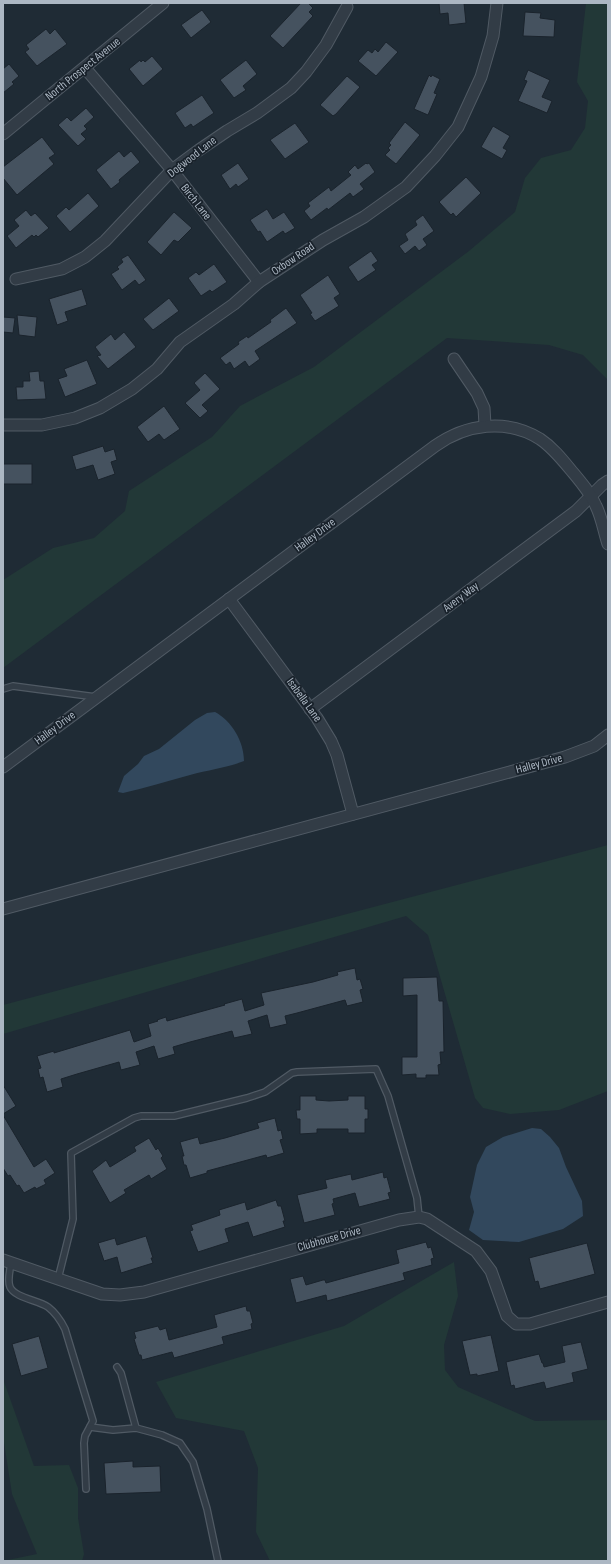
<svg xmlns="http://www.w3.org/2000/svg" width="611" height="1564" viewBox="0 0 611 1564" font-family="'Sofia Sans Condensed',sans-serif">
<rect width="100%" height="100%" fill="#1f2b35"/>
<g fill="#223837">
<polygon points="586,3 608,3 608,380 583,355 549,345 447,338 3,668 3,580 53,548 94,538 125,511 129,491 212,437 240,406 314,367 469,251 515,212 525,178 541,158 571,150 585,128 588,101 577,82"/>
<polygon points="608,845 608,1091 559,1110 510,1114 483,1108 475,1098 428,935 406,916 3,1034 3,1005"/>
<polygon points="454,1262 458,1296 444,1345 445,1370 458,1387 535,1421 608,1420 608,1561 270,1561 256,1532 258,1468 244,1431 176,1418 156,1382 344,1326"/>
<polygon points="3,1379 34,1466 69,1465 78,1488 78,1518 84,1554 82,1561 3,1561 37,1554 12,1494 3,1436"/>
</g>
<g fill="#32485d">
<path d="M215,712C232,721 244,742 244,761C226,768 208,770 190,775C167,781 145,788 123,793L118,792L124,776L138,764L144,756L159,749L195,720L207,713Z"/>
<polygon points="532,1128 541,1129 550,1137 559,1148 566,1167 582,1201 583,1216 563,1229 519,1242 483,1240 469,1230 474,1212 470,1197 477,1165 486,1147 503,1137"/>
</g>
<g fill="#45525f" stroke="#1a232c">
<polygon points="301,3 308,3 313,8 309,12 313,16 283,48 270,36"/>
<polygon points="439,3 464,3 466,23 449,25 448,13 440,14"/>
<polygon points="202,10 211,22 191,38 181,25"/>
<polygon points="525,12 541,13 540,18 555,20 554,37 523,36"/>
<polygon points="46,29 50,34 55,29 67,44 37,66 25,52 29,49 26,45"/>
<polygon points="386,42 398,52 376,76 358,61 368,50 372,53 375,49 378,52"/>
<polygon points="152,56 163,69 143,86 129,69 140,60 141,62 143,60 145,62"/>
<polygon points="246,60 257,74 243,86 246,90 234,98 220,80"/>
<polygon points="9,64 19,76 12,82 14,84 3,93 3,69"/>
<polygon points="528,70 550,80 542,97 552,101 547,113 518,101 527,81 524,80"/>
<polygon points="429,75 431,77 432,75 440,79 434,93 437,94 428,115 414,109"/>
<polygon points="347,76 360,87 336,114 333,116 320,105"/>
<polygon points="202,95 214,113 193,127 191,124 185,128 175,113"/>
<polygon points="86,108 94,117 84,126 87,129 81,134 86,139 78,146 58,125 67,117 71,121"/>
<polygon points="405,122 420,135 396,164 385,155 390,150 388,148 391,145 389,143"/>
<polygon points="295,123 309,142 285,159 270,140"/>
<polygon points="493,126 510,136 503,148 507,150 502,159 481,147"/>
<polygon points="42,137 55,154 49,158 54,164 17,195 3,178 3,167"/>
<polygon points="119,151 124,157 131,151 140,162 119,180 120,182 111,189 96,170"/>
<polygon points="238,163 249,179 238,187 236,184 230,189 221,175"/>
<polygon points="366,163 367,164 369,163 375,172 360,184 364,189 353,197 350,193 328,210 327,208 311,220 304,211 310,206 308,203 329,187 331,191 351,175 348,172 355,165 358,169"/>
<polygon points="466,177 481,193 456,217 453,213 451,215 439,202"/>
<polygon points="88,193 99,206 70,232 56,216 66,207 69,210"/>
<polygon points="267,209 273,219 284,212 295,228 285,234 283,231 267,242 260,231 258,232 250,220"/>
<polygon points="26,210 31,216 35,213 49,228 38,237 36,235 34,237 32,235 16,248 7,236 19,226 14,220"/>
<polygon points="174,212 192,228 178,242 174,240 161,255 147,242"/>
<polygon points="423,215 434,231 423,239 427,245 419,251 415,246 405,254 399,246 408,240 405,234 417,225 415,221"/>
<polygon points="371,251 378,261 372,265 376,270 358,282 348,267"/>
<polygon points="128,255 146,280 139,285 135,280 122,290 111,274 119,269 117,267 123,262 121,259"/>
<polygon points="214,264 227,282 212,292 210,290 201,296 188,278 196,272 199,275"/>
<polygon points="328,275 340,294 334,298 339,306 315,321 310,314 312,313 300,295"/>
<polygon points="82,289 87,305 65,312 68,321 57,325 49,299"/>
<polygon points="169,298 179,311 153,330 143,319"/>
<polygon points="286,308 297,323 255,351 260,359 249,367 245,361 234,369 230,362 226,365 220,358 239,344 238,342 247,336 248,338 271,322 270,320"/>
<polygon points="17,315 37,317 35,337 19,335"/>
<polygon points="3,317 15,318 13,333 3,332"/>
<polygon points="124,332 136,347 108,369 97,356 101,355 95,347 111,334 115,340"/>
<polygon points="87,360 97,384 65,397 58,379 67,376 64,369"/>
<polygon points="39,371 40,381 44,381 46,399 17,400 16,387 23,387 23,381 30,381 29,372"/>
<polygon points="205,373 220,389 202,405 208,411 200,418 185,403 200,390 194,383"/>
<polygon points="164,406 180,429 164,440 159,434 148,442 137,427"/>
<polygon points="103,446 105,452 114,449 117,460 111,462 115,474 98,480 93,465 76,470 72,456"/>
<rect x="3" y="464" width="29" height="20"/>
<polygon points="355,968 357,980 360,979 363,989 360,990 363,1002 347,1006 345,1000 297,1013 285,1016 287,1024 270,1028 267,1015 248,1021 252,1034 234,1038 232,1031 190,1042 173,1047 175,1054 158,1059 154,1046 136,1052 140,1065 121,1070 119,1062 77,1074 61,1079 63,1087 47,1092 43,1077 40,1078 38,1069 41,1068 37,1056 54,1051 54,1053 130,1030 134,1042 151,1036 148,1024 158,1021 157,1020 166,1017 167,1021 225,1005 224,1004 242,999 245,1011 264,1005 261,993 313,982 338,975 337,972"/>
<polygon points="437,977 439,1001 443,1001 444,1052 440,1052 441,1064 438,1065 439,1075 426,1075 426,1078 416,1078 416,1074 402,1075 402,1057 417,1057 417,995 403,996 403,978"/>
<polygon points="3,1085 16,1106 3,1114"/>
<polygon points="300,1096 316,1096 316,1100 329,1101 348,1100 348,1096 365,1096 365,1109 368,1109 368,1119 365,1119 365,1133 348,1133 348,1129 317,1129 317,1133 300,1134 300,1119 297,1119 296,1110 300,1110"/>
<polygon points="3,1115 34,1167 46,1159 55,1173 44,1180 46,1184 36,1189 35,1187 24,1193 19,1185 17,1186 10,1175 8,1176 3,1168"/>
<polygon points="275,1118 278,1131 281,1130 283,1139 280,1140 284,1153 267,1158 266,1155 207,1171 207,1173 190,1178 186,1165 184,1165 182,1156 184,1156 180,1142 198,1137 200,1144 225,1138 259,1128 257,1123"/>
<polygon points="149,1138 156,1150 158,1148 163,1156 161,1158 167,1169 151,1179 149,1175 124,1190 126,1193 110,1203 92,1171 106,1160 110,1167 136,1151 134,1147"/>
<polygon points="383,1172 384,1178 387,1177 391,1192 388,1193 390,1199 359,1207 355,1193 333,1199 334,1203 332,1204 335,1215 304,1223 297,1195 327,1188 325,1180 351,1174 352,1180"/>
<polygon points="276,1200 278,1206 281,1206 285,1221 283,1221 285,1227 253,1237 248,1222 225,1229 229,1242 198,1252 190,1231 193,1230 191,1225 220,1215 219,1210 245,1202 247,1210"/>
<polygon points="146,1236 153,1258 151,1258 153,1263 121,1273 117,1257 104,1261 98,1243 115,1238 117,1245"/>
<polygon points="426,1242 428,1248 431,1247 434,1258 431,1259 432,1265 403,1273 405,1280 327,1301 326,1295 296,1303 290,1279 303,1276 306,1285 323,1280 325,1280 326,1283 399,1263 396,1250"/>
<polygon points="587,1243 595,1274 540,1289 538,1281 535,1282 529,1258"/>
<polygon points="246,1306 247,1311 250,1311 253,1323 251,1324 252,1329 222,1337 224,1344 174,1358 172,1352 142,1360 141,1355 139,1355 134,1339 136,1338 134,1332 158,1326 160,1330 166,1328 169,1340 217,1327 214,1315"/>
<polygon points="491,1335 499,1371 477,1376 477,1374 470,1375 462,1341"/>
<polygon points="39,1336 48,1368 21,1376 12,1344"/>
<polygon points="581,1342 588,1369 572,1373 574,1382 546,1389 544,1382 515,1389 514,1385 511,1386 506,1362 539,1354 542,1363 543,1363 544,1367 565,1362 562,1346"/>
<polygon points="133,1461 133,1467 160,1466 161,1492 106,1494 104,1463"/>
</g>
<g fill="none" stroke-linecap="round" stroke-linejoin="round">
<defs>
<g id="service">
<polyline points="3,689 13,686 96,697"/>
<path d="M11,1263C10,1271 7,1280 10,1287C15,1298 38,1300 48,1307C56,1313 61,1321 65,1329L93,1421L85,1436L84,1443L86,1489"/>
<polyline points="58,1279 73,1219 71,1153 134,1118 141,1116 174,1116 247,1098 265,1092 292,1073 297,1072 376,1069 388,1096 417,1198 419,1217"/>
<polyline points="117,1367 121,1373 136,1428"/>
<polyline points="90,1427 113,1430 136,1428 162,1435 180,1443 193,1462 207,1509 218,1561"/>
</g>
<g id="minor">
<polyline points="85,68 172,170 259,282"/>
<polyline points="3,134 163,3"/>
<polyline points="16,279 62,269 85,257 105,241 172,170 199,150 227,131 257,113 291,88 306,72 326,45 347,7"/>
<polyline points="454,359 477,393 484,408 485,425"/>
<polyline points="3,425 42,425 75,418 100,408 132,389 157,369 180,342 234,304 259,282 323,240 364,217 406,187 435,156 458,127 481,77 493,36 497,3"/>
<polyline points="229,599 317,718 331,741 337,755 353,814"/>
<polyline points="310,709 576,511 602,485 608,481"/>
<path d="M3,767L435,446C466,424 506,418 540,439C552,447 561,458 570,469C580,481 590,492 596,506C602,518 604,532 608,544"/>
<polyline points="3,909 565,757 594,746 608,735"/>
<polyline points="3,1260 102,1294 120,1295 144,1292 399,1220 419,1217 427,1219 476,1251 491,1271 507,1316 516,1324 530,1324 608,1302"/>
</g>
</defs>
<use href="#service" stroke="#505a64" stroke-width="8"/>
<use href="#minor" stroke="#505a64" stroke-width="13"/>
<use href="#service" stroke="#323c46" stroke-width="5.5"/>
<use href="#minor" stroke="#323c46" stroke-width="11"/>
</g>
<g text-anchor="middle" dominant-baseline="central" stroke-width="3.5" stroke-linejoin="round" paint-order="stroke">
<g font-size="12" fill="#acb7c3" stroke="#18212a">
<text transform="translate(83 69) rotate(-39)">North Prospect Avenue</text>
<text transform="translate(192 157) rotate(-38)">Dogwood Lane</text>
<text transform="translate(196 202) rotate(52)">Birch Lane</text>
<text transform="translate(293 259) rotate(-34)">Oxbow Road</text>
<text transform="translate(315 535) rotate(-37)">Halley Drive</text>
<text transform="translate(461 597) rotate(-37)">Avery Way</text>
<text transform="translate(304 700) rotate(54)">Isabella Lane</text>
<text transform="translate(55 728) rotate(-37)">Halley Drive</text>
<text transform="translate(539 764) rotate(-15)">Halley Drive</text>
<text transform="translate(329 1239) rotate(-16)">Clubhouse Drive</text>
</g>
</g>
<rect width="611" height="1564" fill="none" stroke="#acb7c3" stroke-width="8"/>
</svg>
